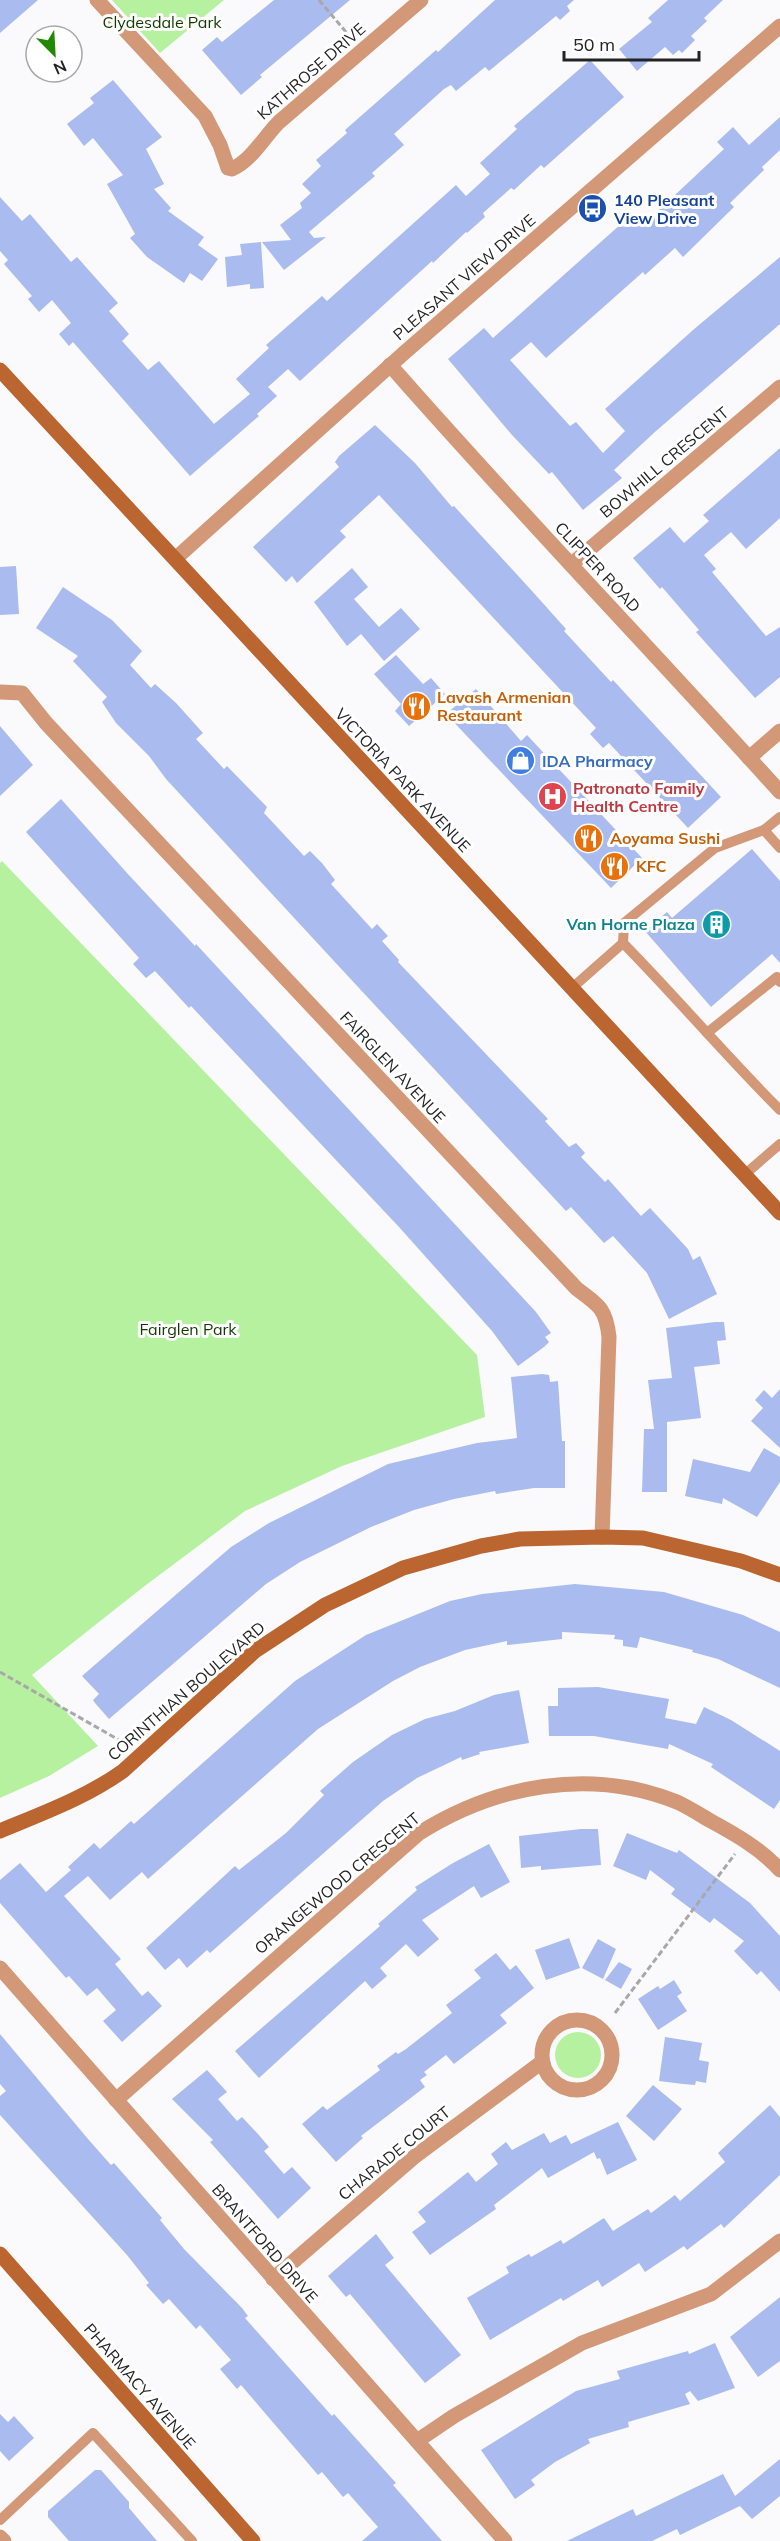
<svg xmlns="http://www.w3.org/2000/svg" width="780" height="2541" viewBox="0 0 780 2541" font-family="Mulish,sans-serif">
<rect width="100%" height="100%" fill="#fafafc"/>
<g fill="#b6f1a0">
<polygon points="112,0 224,0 160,53"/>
<polygon points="2,861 477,1355 485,1417 342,1466 245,1511 142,1588 32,1675 98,1746 49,1776 0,1798 0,863"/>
<circle cx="578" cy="2055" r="23"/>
</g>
<g fill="#a9bbef">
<polygon points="0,0 38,0 0,33"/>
<polygon points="274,0 350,0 260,75 262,77 241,95 202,50 217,37 222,42"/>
<polygon points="495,0 574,0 567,6 570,11 560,20 556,16 489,71 485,67 456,91 451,85 444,89 394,134 404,145 372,173 375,176 309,232 314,238 326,237 284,270 262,242 291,240 280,225 302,208 300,203 311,193 302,184 321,166 316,160 347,133 345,130 436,50 438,52"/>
<polygon points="668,0 723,0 704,18 707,21 691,36 695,40 682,53 679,50 673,55 665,47 637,71 619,49 652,22 648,18"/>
<polygon points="590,60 624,97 544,168 541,165 514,190 511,188 483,213 485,217 467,233 466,232 433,263 432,261 300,381 288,369 268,387 277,396 257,414 259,416 190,476 73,342 69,346 59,334 71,323 52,300 39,312 28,299 32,296 4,264 8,260 0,251 0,197 22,221 30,214 71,262 77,257 118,303 109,311 129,334 122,341 148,370 159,361 214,424 250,394 236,379 269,348 266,345 322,296 327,301 456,185 466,196 490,174 480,163 517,129 514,126"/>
<polygon points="113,80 162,137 146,149 164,184 154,189 171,208 168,211 204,237 198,245 218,259 202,281 190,273 184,283 147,257 130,238 135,234 107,184 123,175 93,138 84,146 67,124 94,103 90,98"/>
<polygon points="780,117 780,150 762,167 764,170 730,203 734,207 683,257 675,248 645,275 643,272 546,358 531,342 510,360 570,426 576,422 603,453 625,431 605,409 693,330 780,257 780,324 656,431 614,470 622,478 583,510 552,472 549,474 512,435 448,359 484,328 493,338 621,224 624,227 633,219 639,219 644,224 724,149 717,142 733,127 749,145"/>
<polygon points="261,242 264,288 250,289 250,284 227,287 225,257 242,255 240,244"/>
<polygon points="375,425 415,463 452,507 454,506 532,591 566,629 564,631 611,682 613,680 721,797 688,828 609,743 603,748 590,734 596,728 379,495 340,531 346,537 297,583 292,576 286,582 253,547 339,467 335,462 339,456"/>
<polygon points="780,448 780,518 746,549 731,532 704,555 716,569 712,572 766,636 780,627 780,677 755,698 696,632 699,630 662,587 660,589 633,558 670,527 684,543 709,521 703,515"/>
<polygon points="16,566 19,614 0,615 0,567"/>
<polygon points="352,568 368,587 354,599 379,627 401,608 420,629 384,661 361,634 347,646 314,602"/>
<polygon points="63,587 112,620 142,651 130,665 151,688 155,684 176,703 203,733 196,739 224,769 227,766 267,807 264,813 304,856 310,851 322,863 335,880 331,884 372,929 377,924 388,936 382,941 399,960 398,962 548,1119 545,1121 569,1147 576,1143 585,1153 581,1157 605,1182 608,1179 641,1216 650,1208 688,1249 693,1260 700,1256 717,1294 669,1319 647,1273 613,1236 604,1243 571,1207 566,1211 333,960 166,779 149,756 116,723 102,702 107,697 73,661 78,656 36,628"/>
<polygon points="396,655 423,684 431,678 445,694 409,726 395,711 401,704 374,674"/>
<polygon points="476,689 521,741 527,735 642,858 611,888 446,714"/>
<polygon points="0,726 33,765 0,796"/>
<polygon points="61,799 127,873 195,946 196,944 536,1312 551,1333 545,1337 549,1342 544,1347 518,1366 492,1331 399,1227 191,1006 189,1008 155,971 146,978 133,964 139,958 26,832"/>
<polygon points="752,849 780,881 780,963 772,954 711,1007 645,931 667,912 672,918"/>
<polygon points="715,1322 724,1322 726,1340 717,1341 720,1364 694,1367 701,1418 667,1422 667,1492 642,1492 644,1429 654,1429 648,1380 672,1378 666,1328"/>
<polygon points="542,1374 549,1375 550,1382 558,1381 562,1441 565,1441 565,1488 534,1488 496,1494 495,1491 454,1499 414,1510 371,1527 300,1562 266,1584 109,1719 95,1703 93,1700 99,1694 82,1676 231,1547 269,1523 388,1464 477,1443 517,1438 511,1377"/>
<polygon points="780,1389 780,1448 751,1421 763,1408 755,1400 764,1390 772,1398"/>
<polygon points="764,1448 780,1457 780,1482 757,1517 723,1498 722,1504 685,1496 693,1459 750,1472"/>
<polygon points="575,1584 664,1592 743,1615 780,1632 780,1688 718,1659 692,1652 693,1650 640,1637 637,1648 623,1646 623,1640 614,1639 615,1635 562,1632 562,1639 507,1645 507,1641 465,1650 420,1667 393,1681 318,1729 148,1879 142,1872 110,1900 88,1876 64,1896 121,1959 115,1964 142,1996 148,1991 162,2006 122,2042 103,2021 116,2010 97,1988 87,1996 69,1976 66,1978 0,1903 0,1880 20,1863 46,1892 71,1870 68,1867 94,1843 100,1849 131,1821 134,1824 295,1681 366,1635 450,1601 482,1594"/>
<polygon points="598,1687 669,1699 665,1718 696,1724 704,1707 731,1720 780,1751 780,1800 774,1809 711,1767 713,1764 669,1744 668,1749 594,1736 549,1736 548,1706 558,1706 558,1688"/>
<polygon points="519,1690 529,1743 479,1752 480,1754 462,1760 461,1757 417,1778 383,1801 210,1953 207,1950 187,1968 179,1958 165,1970 146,1948 235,1866 239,1870 286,1833 324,1795 320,1791 353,1762 392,1735 425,1719 455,1711 494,1695"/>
<polygon points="581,1829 598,1829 601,1865 541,1870 541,1866 521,1868 519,1836"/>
<polygon points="627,1833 677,1853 679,1850 750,1903 780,1936 780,1992 761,1971 757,1975 734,1951 744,1941 714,1918 710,1923 671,1894 675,1889 650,1870 646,1880 613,1866"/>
<polygon points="489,1844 510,1882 481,1898 474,1886 422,1920 439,1939 418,1957 406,1944 380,1968 387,1976 372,1989 365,1981 259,2078 235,2051 380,1926 378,1924 417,1890 415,1887 453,1863"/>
<polygon points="569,1938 580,1968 546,1980 535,1950"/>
<polygon points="598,1939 616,1949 603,1979 582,1968"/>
<polygon points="496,1953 510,1970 516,1965 534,1988 500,2015 507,2023 454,2064 446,2055 424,2072 427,2075 420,2080 425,2087 361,2136 363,2138 336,2162 302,2124 323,2106 327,2110 380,2070 377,2066 396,2052 398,2054 406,2049 452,2013 446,2005 481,1978 474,1970"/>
<polygon points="619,1962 632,1969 621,1989 605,1980"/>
<polygon points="674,1980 682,1993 677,1996 687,2011 658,2030 638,1999 658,1986 660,1989"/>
<polygon points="0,2034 88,2139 111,2165 114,2163 162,2218 160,2220 184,2249 242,2308 248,2316 245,2318 332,2416 334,2414 396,2483 393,2485 442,2541 362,2541 378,2527 348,2493 343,2497 322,2472 318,2475 241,2385 237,2389 220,2369 231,2360 200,2325 196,2329 169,2299 163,2304 146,2285 149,2283 127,2255 0,2115 0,2096 6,2091 0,2084"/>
<polygon points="665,2037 702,2043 699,2060 709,2062 706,2083 696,2081 695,2085 683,2084 659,2081"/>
<polygon points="207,2070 227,2092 218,2099 237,2121 242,2117 258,2134 269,2147 264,2151 284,2174 292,2167 311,2188 278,2219 210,2142 213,2140 172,2099"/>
<polygon points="653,2085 682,2109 654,2141 626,2116"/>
<polygon points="770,2105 780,2117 780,2175 724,2228 721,2224 687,2250 684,2246 645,2272 639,2263 602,2287 598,2280 563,2301 561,2298 490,2340 467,2298 509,2273 506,2267 529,2254 531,2257 561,2240 563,2244 604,2218 613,2231 648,2209 651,2213 675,2195 680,2201 725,2162 718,2153"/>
<polygon points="618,2122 637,2160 607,2175 600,2158 597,2159 594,2152 548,2178 542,2168 494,2205 496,2209 430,2255 412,2232 426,2222 418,2212 468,2172 476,2182 498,2164 491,2154 506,2142 512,2150 544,2133 550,2143 566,2135 571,2144"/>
<polygon points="376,2234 394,2258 385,2265 461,2355 425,2383 350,2294 346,2297 328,2276"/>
<polygon points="780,2297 780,2361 758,2377 730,2337"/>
<polygon points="715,2343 735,2388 698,2401 690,2391 685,2394 690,2404 628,2422 629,2427 588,2439 590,2443 555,2462 531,2480 535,2485 515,2499 481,2450 576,2391 620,2379 617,2371 688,2351 689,2354"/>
<polygon points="0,2414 8,2422 14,2416 34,2438 9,2461 0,2451"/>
<polygon points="780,2459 780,2496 752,2519 738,2504 740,2506 680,2535 677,2529 652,2541 567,2541 633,2509 636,2516 723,2474 735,2496"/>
<polygon points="95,2470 101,2470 129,2502 129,2508 157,2541 69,2541 48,2517 48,2511"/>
</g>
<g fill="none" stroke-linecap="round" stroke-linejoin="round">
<g stroke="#a8a8a9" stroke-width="3" stroke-dasharray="6 3" stroke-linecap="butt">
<polyline points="319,0 351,38"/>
<polyline points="0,1672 119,1740"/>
<polyline points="615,2013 735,1854"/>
</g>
<g stroke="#d39877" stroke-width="10">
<path d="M780,817L764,830L715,848L624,923L623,943C677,998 726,1056 780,1110"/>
<polyline points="764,830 780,848"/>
<polyline points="572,988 623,943"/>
<polyline points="707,1033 777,977 780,982"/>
<polyline points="744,1175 780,1144"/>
<polyline points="0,2520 93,2433 192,2541"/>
</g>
<g stroke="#d39877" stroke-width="15">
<path d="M97,0L205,116L220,145L228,168L232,169C252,160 264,137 279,122L421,0"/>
<path d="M390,365C517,510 651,649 780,792"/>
<polyline points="175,559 404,353 780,26"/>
<polyline points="572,564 780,387"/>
<path d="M0,692L22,693L46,723L577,1289C599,1305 606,1309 609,1337L602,1537"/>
<polyline points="749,758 780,731"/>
<polyline points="0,1968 505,2541"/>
<circle cx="577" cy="2055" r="35"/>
<path d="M116,2100L418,1834C495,1785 590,1767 677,1802C688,1807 699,1814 709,1820C735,1834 761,1849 780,1870"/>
<polyline points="273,2279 414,2157 542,2062"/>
<polyline points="417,2441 454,2416 582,2343 711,2294 780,2241"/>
<polyline points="0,2537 4,2541"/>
</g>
<g stroke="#bb6531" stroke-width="15">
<polyline points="0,370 780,1213"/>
<path d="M0,1831C43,1813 85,1798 123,1771L255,1651L325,1605L403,1568L481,1546L520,1539L602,1537L643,1538L741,1561L780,1575"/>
<polyline points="0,2254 253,2541"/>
</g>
</g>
<defs>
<symbol id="bus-disc" viewBox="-11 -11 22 22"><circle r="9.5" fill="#1a4fb4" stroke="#fff"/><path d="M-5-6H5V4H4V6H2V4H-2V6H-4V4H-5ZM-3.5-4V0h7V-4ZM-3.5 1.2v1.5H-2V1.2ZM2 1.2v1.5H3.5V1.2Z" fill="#fff"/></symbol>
<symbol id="restaurant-disc" viewBox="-11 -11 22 22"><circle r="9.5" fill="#e8710a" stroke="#fff"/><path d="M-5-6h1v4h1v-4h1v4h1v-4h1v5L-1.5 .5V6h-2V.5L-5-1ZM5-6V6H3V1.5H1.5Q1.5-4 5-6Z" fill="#fff"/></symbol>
<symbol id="shop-disc" viewBox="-11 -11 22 22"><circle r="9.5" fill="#3f7fe0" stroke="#fff"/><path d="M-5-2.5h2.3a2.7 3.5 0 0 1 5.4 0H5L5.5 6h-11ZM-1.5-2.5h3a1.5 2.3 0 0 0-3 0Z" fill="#fff"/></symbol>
<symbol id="hospital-disc" viewBox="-11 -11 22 22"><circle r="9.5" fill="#e0444e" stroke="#fff"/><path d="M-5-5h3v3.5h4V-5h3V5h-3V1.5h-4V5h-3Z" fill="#fff"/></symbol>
<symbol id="building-disc" viewBox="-11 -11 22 22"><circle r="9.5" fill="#0f9aa8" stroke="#fff"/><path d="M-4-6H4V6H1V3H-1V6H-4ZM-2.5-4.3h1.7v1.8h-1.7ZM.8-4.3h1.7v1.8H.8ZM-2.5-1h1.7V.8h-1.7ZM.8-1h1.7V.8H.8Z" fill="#fff"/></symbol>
</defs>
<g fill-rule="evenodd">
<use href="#bus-disc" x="576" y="192" width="33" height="33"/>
<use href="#restaurant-disc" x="400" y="690" width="33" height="33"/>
<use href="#shop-disc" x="504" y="744" width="33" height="33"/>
<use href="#hospital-disc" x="536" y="780" width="33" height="33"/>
<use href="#restaurant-disc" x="572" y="822" width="33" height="33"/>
<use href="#restaurant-disc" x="598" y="850" width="33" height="33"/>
<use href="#building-disc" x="700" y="908" width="33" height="33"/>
</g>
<g text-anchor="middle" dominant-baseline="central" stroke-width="6" stroke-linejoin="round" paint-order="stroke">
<g font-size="16" fill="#133900" stroke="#fff">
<text x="162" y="22">Clydesdale Park</text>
<text x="188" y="1329">Fairglen Park</text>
</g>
<g font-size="16" fill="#222323" stroke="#fff">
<text transform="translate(311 71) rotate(-41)">KATHROSE DRIVE</text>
<text transform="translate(464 277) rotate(-41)">PLEASANT VIEW DRIVE</text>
<text transform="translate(664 462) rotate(-40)">BOWHILL CRESCENT</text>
<text transform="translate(598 567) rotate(47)">CLIPPER ROAD</text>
<text transform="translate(403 780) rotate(47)">VICTORIA PARK AVENUE</text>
<text transform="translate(393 1067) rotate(47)">FAIRGLEN AVENUE</text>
<text transform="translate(186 1691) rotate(-41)">CORINTHIAN BOULEVARD</text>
<text transform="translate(337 1883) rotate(-40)">ORANGEWOOD CRESCENT</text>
<text transform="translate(394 2153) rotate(-39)">CHARADE COURT</text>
<text transform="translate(265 2243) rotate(49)">BRANTFORD DRIVE</text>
<text transform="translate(140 2386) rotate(49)">PHARMACY AVENUE</text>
</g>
<g font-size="16" font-weight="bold" fill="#164399" stroke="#fff" text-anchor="start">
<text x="614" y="200">140 Pleasant<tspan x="614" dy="18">View Drive</tspan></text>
</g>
<g font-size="16" font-weight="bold" fill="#c56008" stroke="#fff" text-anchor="start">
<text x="437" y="697">Lavash Armenian<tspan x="437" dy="18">Restaurant</tspan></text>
<text x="610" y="838">Aoyama Sushi</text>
<text x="636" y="866">KFC</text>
</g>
<g font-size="16" font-weight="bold" fill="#366cbe" stroke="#fff" text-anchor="start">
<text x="542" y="761">IDA Pharmacy</text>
</g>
<g font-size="16" font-weight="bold" fill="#be3a42" stroke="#fff" text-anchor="start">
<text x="573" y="788">Patronato Family<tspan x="573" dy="18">Health Centre</tspan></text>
</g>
<g font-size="16" font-weight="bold" fill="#0d838f" stroke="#fff" text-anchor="end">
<text x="695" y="924">Van Horne Plaza</text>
</g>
</g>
<g transform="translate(54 54) rotate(156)"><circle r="28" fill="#ffffff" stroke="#a7a7a7" stroke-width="1.5"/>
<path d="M0-4.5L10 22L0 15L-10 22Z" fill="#208900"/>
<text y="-9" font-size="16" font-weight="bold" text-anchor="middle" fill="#222323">N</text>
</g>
<path d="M564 51v9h135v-9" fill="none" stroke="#222323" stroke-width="3"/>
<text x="573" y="51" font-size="18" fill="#222323" stroke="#ffffff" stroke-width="4.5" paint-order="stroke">50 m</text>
</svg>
